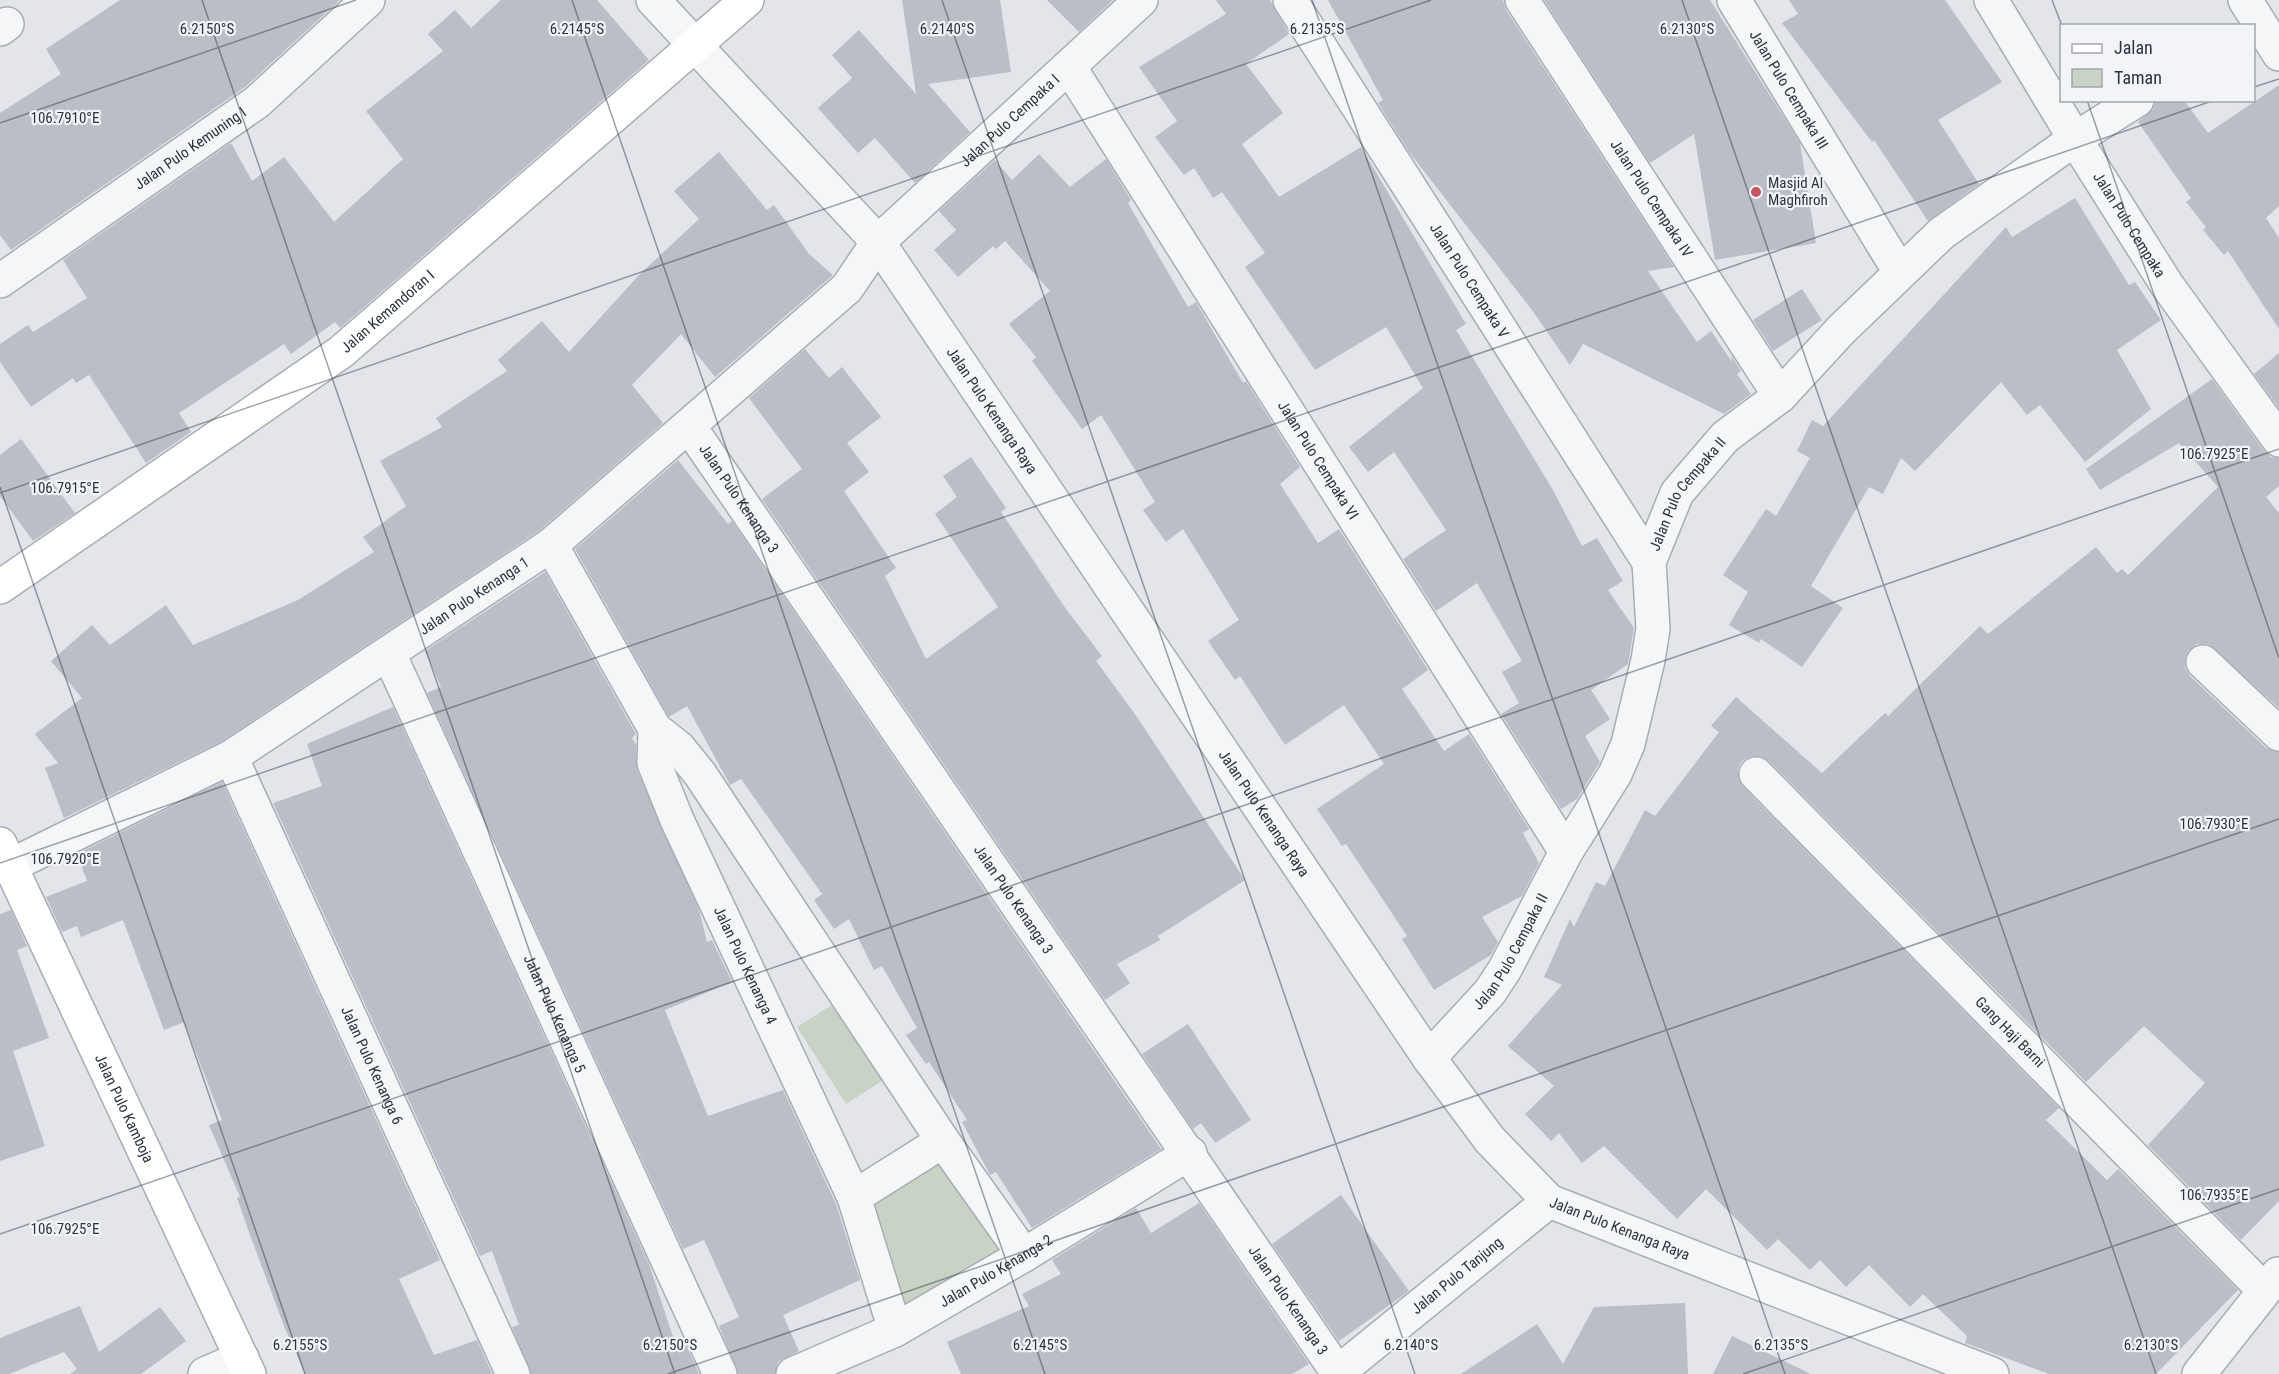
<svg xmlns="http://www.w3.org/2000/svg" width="2279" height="1374" viewBox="0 0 2279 1374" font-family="'Roboto Condensed',sans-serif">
<rect width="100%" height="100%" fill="#e3e5ea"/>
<g fill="#c8d3c5">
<polygon points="843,998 891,1075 846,1104 797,1027"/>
<polygon points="938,1154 1008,1260 900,1317 865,1199"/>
</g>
<g fill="#babec6">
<polygon points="120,0 340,0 245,87 11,250 0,235 0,113 61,74 46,49"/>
<polygon points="501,0 597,0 649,60 340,328 335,322 291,354 284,344 179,413 191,432 146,463 89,375 76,383 73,378 31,407 0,362 0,344 28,325 33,332 87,298 63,260 231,143 252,181 284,157 334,222 403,159 366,111 443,51 428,34 455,10 471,28"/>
<polygon points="902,0 1000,0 1011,72 928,84 970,132 915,183 875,138 858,153 818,108 852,78 832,55 859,30 916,94"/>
<polygon points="1047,0 1113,0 1079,32"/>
<polygon points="1216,0 1270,0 1289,34 1246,64 1283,113 1242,144 1279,197 1361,147 1466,324 1456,330 1553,490 1582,546 1597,538 1623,581 1608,590 1634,628 1628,664 1591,690 1610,719 1585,736 1600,762 1577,799 1561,809 1501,714 1519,703 1502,672 1522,661 1477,583 1436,611 1403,559 1446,530 1394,452 1368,472 1349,447 1423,388 1386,327 1315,370 1245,267 1265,253 1222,192 1213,198 1194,168 1184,175 1155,137 1177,121 1139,67 1226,14"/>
<polygon points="1328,0 1503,0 1506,10 1674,267 1648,271 1697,342 1711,331 1732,362 1731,355 1741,371 1737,374 1751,394 1724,414 1583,344 1570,365 1532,310 1409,152 1378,103 1383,100"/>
<polygon points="1544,0 1710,0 1800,143 1816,243 1715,260 1694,134 1650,163"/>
<polygon points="1789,0 1945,0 2002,82 1938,120 1979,184 1928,221 1874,140 1872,142 1782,23 1798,14"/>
<polygon points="2279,85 2279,206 2266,218 2279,238 2279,329 2228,251 2224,255 2203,230 2206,227 2186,202 2191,198 2138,122 2153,109 2156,100 2184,100 2208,133"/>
<polygon points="719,152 767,210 774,205 809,254 833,275 715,377 681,334 632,385 663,423 540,530 222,741 64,818 45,768 58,763 35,734 82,698 51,661 92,625 110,645 166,605 193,645 298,600 374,552 363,537 406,506 380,461 442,427 436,418 507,371 498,360 542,321 569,352 639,275 699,219 674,191"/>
<polygon points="1039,154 1070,187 1106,159 1131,200 1128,203 1188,307 1196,302 1243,383 1246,381 1300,467 1280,484 1318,543 1339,529 1428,670 1402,689 1444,751 1469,734 1529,829 1523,833 1539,863 1522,896 1482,917 1498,942 1491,955 1434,990 1402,939 1407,936 1346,844 1342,846 1317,809 1384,764 1344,705 1285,745 1240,676 1235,680 1208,641 1239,620 1183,529 1166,542 1143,510 1155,502 1101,415 1082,429 1032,361 1036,357 1009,324 1050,291 1005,241 996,249 993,246 958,277 934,250 956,230 939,211 995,160 1012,180"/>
<polygon points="2075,198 2129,285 2135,282 2161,320 2117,350 2151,409 2085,462 2040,405 2027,415 2001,382 1915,471 1901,458 1883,494 1869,487 1811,586 1843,608 1802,667 1761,639 1759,643 1729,625 1748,592 1723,575 1766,509 1776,516 1810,458 1797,451 1812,420 1823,426 2006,227 2012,237"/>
<polygon points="1802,289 1822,320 1773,351 1753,320"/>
<polygon points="805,349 829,378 842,367 881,417 847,443 869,472 844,491 896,568 885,576 926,659 998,607 935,514 957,497 943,476 971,457 1006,508 1001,512 1066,609 1102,656 1096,661 1137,717 1245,880 1158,936 1160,940 1117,964 1130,983 1105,1000 762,499 802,469 749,398"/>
<polygon points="2279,353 2279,408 2254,374"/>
<polygon points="2212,379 2264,451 2271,457 2279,458 2279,486 2266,497 2279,513 2279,708 2208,644 2197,644 2189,650 2185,658 2185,668 2190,676 2266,748 2279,752 2279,1201 2241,1240 2148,1145 2205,1083 2144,1026 2086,1082 1769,761 1760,756 1751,756 1742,761 1738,768 1738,778 1743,787 2059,1108 2046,1120 2107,1180 2118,1169 2238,1290 2156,1374 2049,1374 1965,1343 1967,1336 1923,1294 1910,1307 1869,1265 1846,1287 1820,1260 1810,1270 1778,1239 1767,1250 1706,1189 1677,1219 1604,1146 1582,1163 1559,1133 1551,1141 1525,1114 1554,1086 1508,1046 1562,985 1544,977 1570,919 1574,927 1596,882 1605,886 1645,810 1655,816 1719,732 1711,726 1736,697 1822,773 1885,713 1888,716 1980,626 1988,634 2096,547 2117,573 2122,569 2128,575 2218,487 2179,443 2100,490 2086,469"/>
<polygon points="21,439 75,513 33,541 0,496 0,455"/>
<polygon points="678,460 728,524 732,521 1161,1149 1032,1228 996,1172 990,1175 962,1122 967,1120 929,1062 926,1064 906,1035 917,1028 882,966 874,970 849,919 834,929 814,900 822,894 741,779 730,785 687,706 669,717 575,549"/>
<polygon points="545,572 636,734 632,738 636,745 637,770 699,910 707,942 712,940 732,982 665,1010 708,1116 783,1090 836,1204 860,1280 783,1315 799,1351 778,1362 775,1374 738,1374 719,1326 739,1317 704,1240 683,1249 427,693 441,687 425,651"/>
<polygon points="393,707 649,1264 676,1346 685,1342 699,1374 531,1374 512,1327 519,1325 492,1251 480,1256 273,803 322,786 307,744"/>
<polygon points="222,782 440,1260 399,1279 434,1355 477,1340 492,1374 305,1374 284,1326 250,1235 237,1198 240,1197 209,1125 222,1120 184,1022 164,1030 123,920 81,937 77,926 62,932 46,897 87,881 77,854"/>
<polygon points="11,910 27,946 17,950 49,1038 13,1051 45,1146 0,1161 0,914"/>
<polygon points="1188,1024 1251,1120 1215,1143 1201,1123 1193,1129 1142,1054"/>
<polygon points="1341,1195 1409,1291 1339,1341 1272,1244"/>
<polygon points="1199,1203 1309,1364 1292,1374 961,1374 947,1342 1029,1306 1022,1294 1061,1274 1052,1260 1136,1208 1151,1233"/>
<polygon points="1685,1303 1688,1374 1461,1374 1537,1324 1563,1364 1594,1307"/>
<polygon points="80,1306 99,1352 160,1307 186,1341 141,1374 70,1374 77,1369 64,1352 9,1374 0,1374 0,1338"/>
<polygon points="1732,1336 1811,1374 1713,1374"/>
</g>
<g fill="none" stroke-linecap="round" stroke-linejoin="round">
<defs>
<g id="street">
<path id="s1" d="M653,0L878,242L1429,1058L1490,1140L1549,1201L1992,1374"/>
<path id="s2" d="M1290,0L1649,562"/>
<path id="s3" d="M1522,0L1780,396"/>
<path id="s4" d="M1734,0L1900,272"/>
<path id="s5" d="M1991,0L2075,139L2167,285L2279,440"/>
<polyline points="2245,0 2279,54"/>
<polyline points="0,29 7,24"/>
<path id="s6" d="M1070,68L1566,852"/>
<path id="s7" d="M0,281L257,102L368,0"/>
<path id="s8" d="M689,426L1338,1373"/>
<polyline points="551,545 655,729 679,748 700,774 943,1141 1024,1255"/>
<path id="s9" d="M389,654L720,1374"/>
<polyline points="2203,662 2279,734"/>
<path id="s10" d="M655,729L654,763L677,820L854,1197L895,1330"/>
<path id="s11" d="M231,757L513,1374"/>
<path id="s12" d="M1756,774L2263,1289"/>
<path id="s13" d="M10,866L231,757L551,545L847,288L878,242L1141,0"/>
<path id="s14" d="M1429,1058L1490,992L1505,969L1566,852L1615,774L1628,744L1648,660L1653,629L1649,562L1677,493L1725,437L1780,396L1841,330L1942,233L2075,139L2137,100"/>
<polyline points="854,1197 943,1141"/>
<polyline points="205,1374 242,1358"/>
<path id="s15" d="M793,1374L895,1330L1024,1255L1190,1153"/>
<path id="s16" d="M1336,1374L1549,1201"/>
<polyline points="2199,1374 2278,1274"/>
</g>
<g id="secondary">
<path id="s17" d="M0,587L341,352L747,0"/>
<path id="s18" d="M0,844L249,1374"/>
</g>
</defs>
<use href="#street" stroke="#a8acb4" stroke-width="36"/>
<use href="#secondary" stroke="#a8acb4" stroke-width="36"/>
<use href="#street" stroke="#f5f6f8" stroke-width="33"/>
<use href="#secondary" stroke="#fff" stroke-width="33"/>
</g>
<path fill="none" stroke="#2c3340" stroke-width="1.5" stroke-opacity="0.45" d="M202,0L675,1374M572,0L1045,1374M942,0L1415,1374M1312,0L1785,1374M1682,0L2156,1374M2052,0L2062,26M2254,87L2279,79M2087,100L2279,658M0,123L356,0M0,487L305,1374M0,493L1431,0M0,863L2215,100M0,1234L2279,449M668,1374L2279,819M1743,1374L2279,1189"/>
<circle fill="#c35460" stroke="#f2f4f7" stroke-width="2" cx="1756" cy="192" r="6"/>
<g text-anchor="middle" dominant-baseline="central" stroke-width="4.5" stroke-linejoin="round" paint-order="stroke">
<g font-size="15" fill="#2c3340" stroke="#f2f4f7">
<text stroke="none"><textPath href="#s4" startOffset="105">Jalan Pulo Cempaka III</textPath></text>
<text stroke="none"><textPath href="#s13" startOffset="1257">Jalan Pulo Cempaka I</textPath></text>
<text stroke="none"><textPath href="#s7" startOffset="232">Jalan Pulo Kemuning I</textPath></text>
<text stroke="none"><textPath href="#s3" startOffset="237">Jalan Pulo Cempaka IV</textPath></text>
<text stroke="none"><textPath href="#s5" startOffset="264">Jalan Pulo Cempaka</textPath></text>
<text stroke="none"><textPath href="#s2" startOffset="333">Jalan Pulo Cempaka V</textPath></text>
<text stroke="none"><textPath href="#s17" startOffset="476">Jalan Kemandoran I</textPath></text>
<text stroke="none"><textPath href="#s1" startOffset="534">Jalan Pulo Kenanga Raya</textPath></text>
<text stroke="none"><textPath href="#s6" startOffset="464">Jalan Pulo Cempaka VI</textPath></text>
<text stroke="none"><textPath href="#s14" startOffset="638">Jalan Pulo Cempaka II</textPath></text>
<text stroke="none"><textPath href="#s8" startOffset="88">Jalan Pulo Kenanga 3</textPath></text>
<text stroke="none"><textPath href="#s13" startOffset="538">Jalan Pulo Kenanga 1</textPath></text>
<text stroke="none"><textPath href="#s1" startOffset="1020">Jalan Pulo Kenanga Raya</textPath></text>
<text stroke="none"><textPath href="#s8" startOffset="574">Jalan Pulo Kenanga 3</textPath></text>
<text stroke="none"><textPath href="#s14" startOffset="135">Jalan Pulo Cempaka II</textPath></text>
<text stroke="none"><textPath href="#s10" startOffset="256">Jalan Pulo Kenanga 4</textPath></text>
<text stroke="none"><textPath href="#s9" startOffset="396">Jalan Pulo Kenanga 5</textPath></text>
<text stroke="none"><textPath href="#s12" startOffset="362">Gang Haji Barni</textPath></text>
<text stroke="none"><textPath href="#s11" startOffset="339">Jalan Pulo Kenanga 6</textPath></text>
<text stroke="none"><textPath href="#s18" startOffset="292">Jalan Pulo Kamboja</textPath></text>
<text stroke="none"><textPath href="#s1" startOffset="1578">Jalan Pulo Kenanga Raya</textPath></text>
<text stroke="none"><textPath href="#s15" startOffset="228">Jalan Pulo Kenanga 2</textPath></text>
<text stroke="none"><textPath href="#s16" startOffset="156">Jalan Pulo Tanjung</textPath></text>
<text stroke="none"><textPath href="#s8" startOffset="1060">Jalan Pulo Kenanga 3</textPath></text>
</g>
<g font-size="15" fill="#2c3340" stroke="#f2f4f7" text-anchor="start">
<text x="1768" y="183">Masjid Al<tspan x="1768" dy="17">Maghfiroh</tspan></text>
</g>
</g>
<g font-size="15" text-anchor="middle" fill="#2c3340" stroke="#f2f4f7" stroke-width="4.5" stroke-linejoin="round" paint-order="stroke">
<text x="207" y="34">6.2150°S</text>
<text x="577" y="34">6.2145°S</text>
<text x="947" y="34">6.2140°S</text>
<text x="1317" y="34">6.2135°S</text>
<text x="1687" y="34">6.2130°S</text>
<text x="65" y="123">106.7910°E</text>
<text x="2214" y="459">106.7925°E</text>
<text x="65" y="493">106.7915°E</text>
<text x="2214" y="829">106.7930°E</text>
<text x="65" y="864">106.7920°E</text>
<text x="2214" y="1200">106.7935°E</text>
<text x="65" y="1234">106.7925°E</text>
<text x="300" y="1350">6.2155°S</text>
<text x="670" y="1350">6.2150°S</text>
<text x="1040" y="1350">6.2145°S</text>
<text x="1411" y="1350">6.2140°S</text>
<text x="1781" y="1350">6.2135°S</text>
<text x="2151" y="1350">6.2130°S</text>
</g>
<rect x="2060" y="24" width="195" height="78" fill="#f2f4f7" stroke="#a3a7ae" stroke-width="1.5"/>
<rect x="2072" y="44" width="30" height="9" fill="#ffffff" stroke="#a3a7ae" stroke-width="1.5"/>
<text x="2114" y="54" font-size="18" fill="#2c3340">Jalan</text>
<rect x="2072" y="69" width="30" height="18" fill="#c8d3c5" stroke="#a3a7ae" stroke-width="1.5"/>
<text x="2114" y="84" font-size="18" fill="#2c3340">Taman</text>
</svg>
